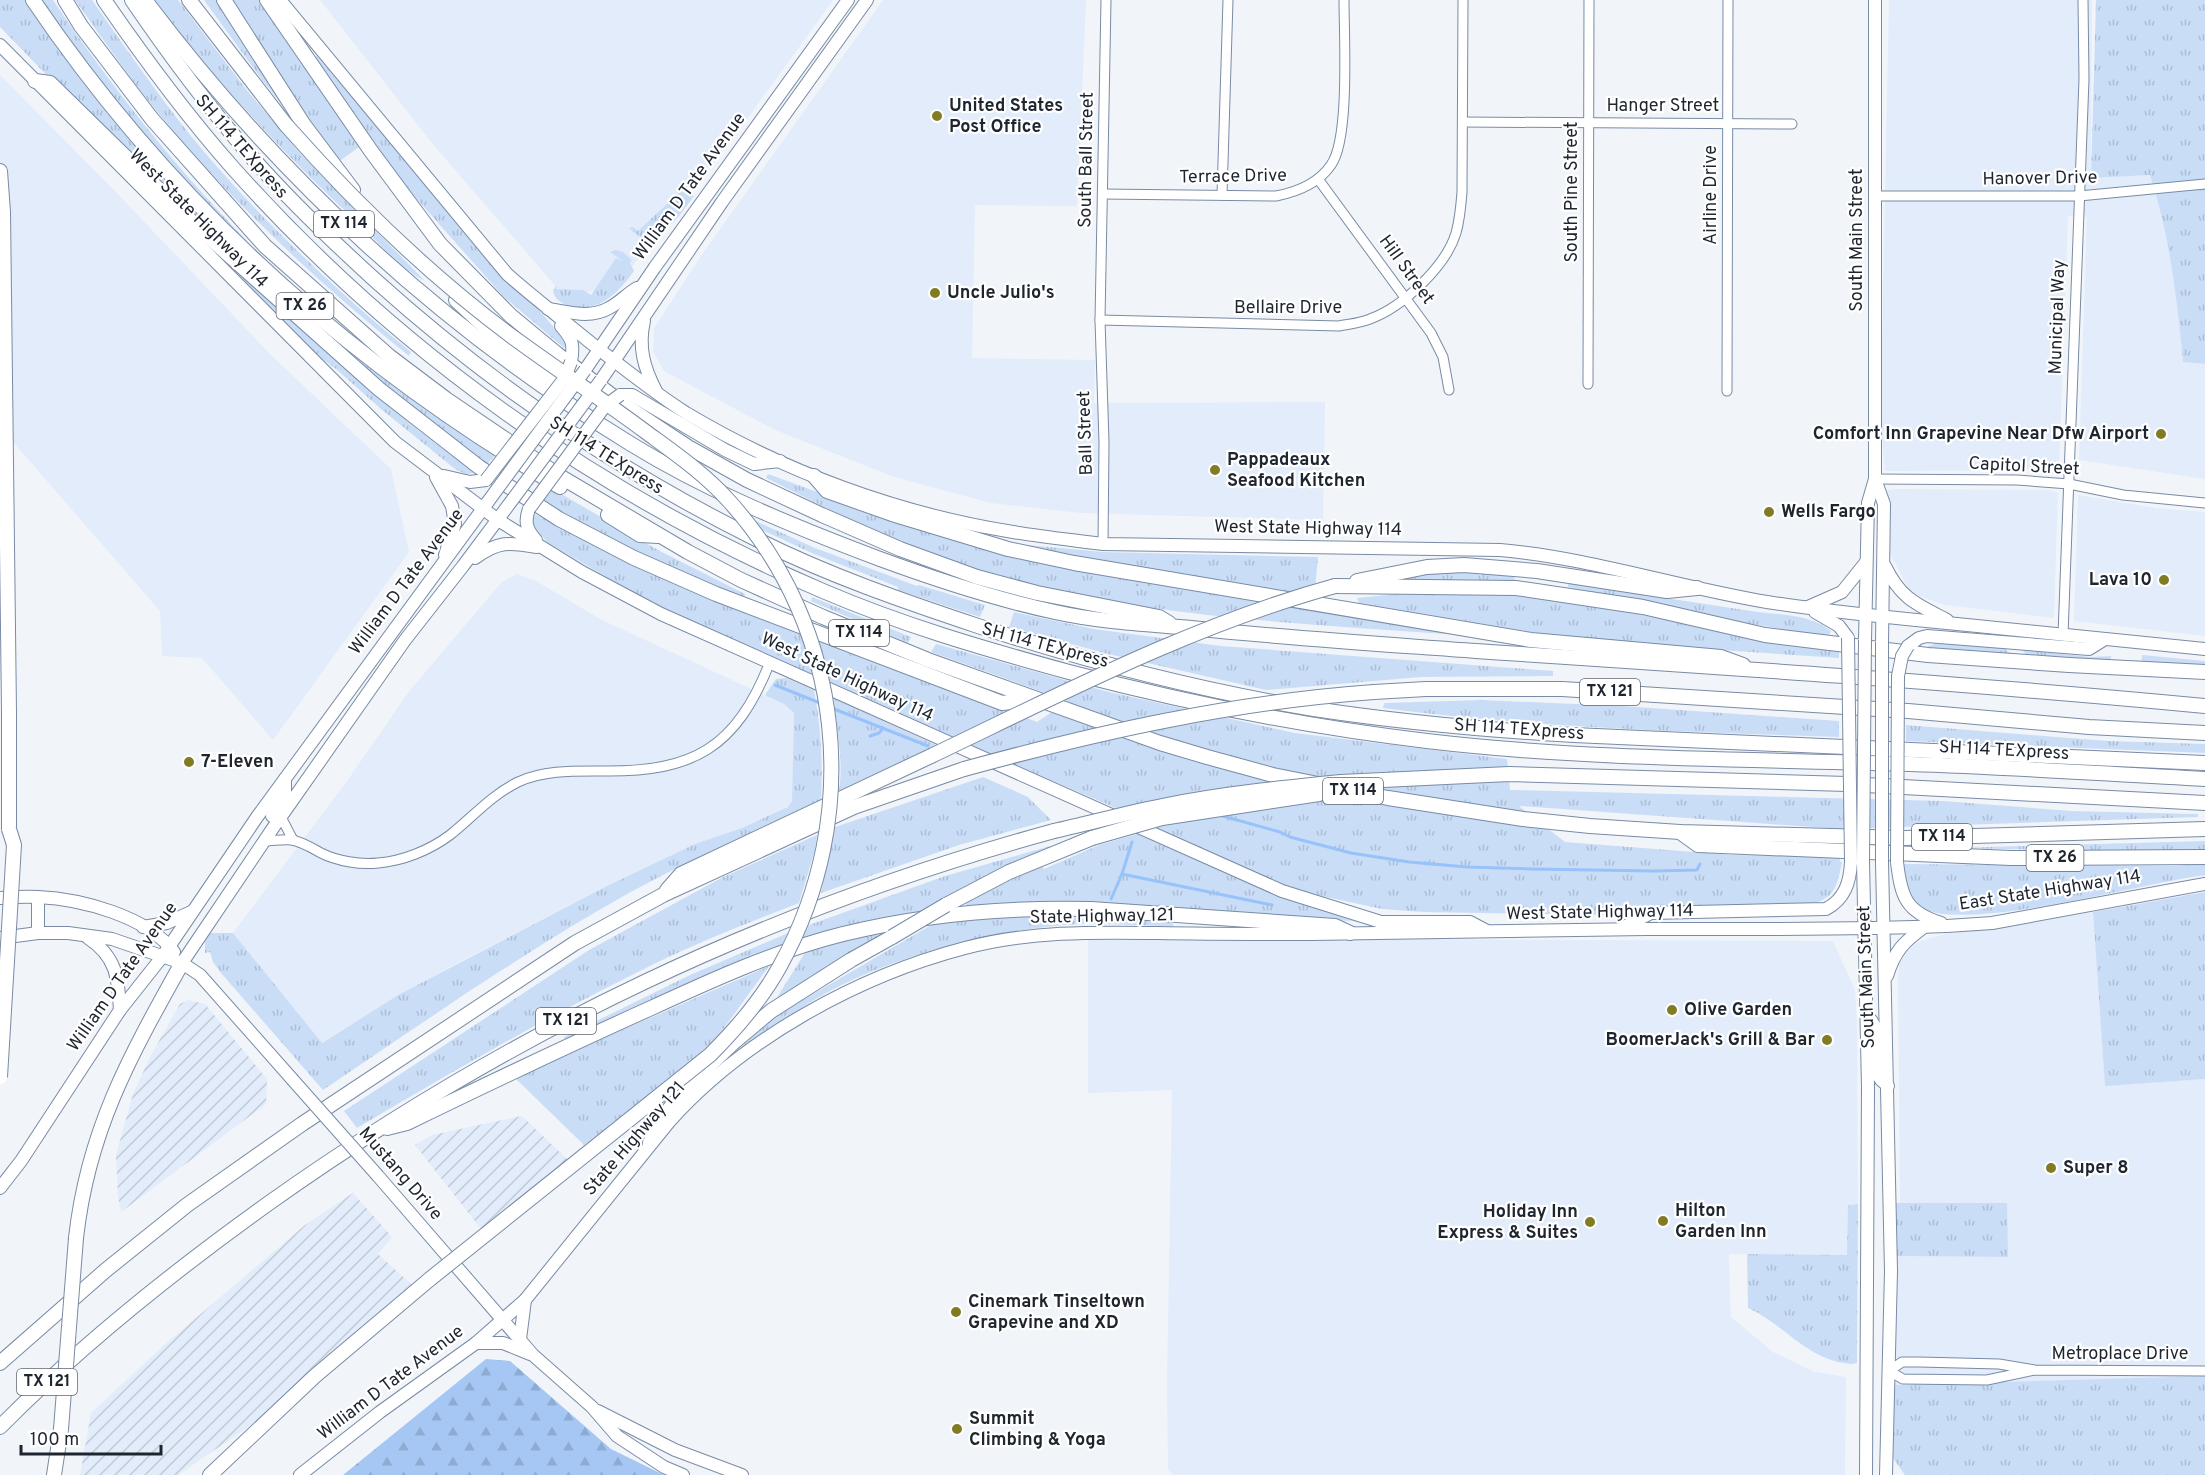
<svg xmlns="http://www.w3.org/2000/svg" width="2205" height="1475" viewBox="0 0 2205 1475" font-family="Overpass,sans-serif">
<defs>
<pattern id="industrial-furrows" width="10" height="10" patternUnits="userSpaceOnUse" patternTransform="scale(1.5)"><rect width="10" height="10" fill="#e2ecfa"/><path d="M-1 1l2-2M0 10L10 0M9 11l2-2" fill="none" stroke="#c1cad7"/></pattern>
<pattern id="grass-tufts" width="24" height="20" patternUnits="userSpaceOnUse" patternTransform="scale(1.5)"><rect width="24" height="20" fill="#caddf7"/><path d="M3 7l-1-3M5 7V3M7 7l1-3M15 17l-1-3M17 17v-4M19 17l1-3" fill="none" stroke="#adbed4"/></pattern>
<pattern id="forest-firs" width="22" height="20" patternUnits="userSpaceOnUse" patternTransform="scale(1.5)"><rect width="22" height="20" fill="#a6c7f4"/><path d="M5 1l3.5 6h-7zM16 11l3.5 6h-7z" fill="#8eabd2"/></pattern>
<pattern id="park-dots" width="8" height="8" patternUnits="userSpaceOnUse" patternTransform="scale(1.5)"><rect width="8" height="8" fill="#caddf7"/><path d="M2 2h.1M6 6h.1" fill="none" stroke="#adbed4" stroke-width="1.8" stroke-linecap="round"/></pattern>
</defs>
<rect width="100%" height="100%" fill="#f1f5fa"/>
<g fill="#e2ecfa">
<polygon points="320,0 833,0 753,111 616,287 564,296 432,143"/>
<polygon points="883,0 1086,0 1077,206 975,205 972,358 1095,360 1094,403 1325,402 1323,520 1081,513 991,503 894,477 775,430 664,371 653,351 654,328 701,256"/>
<polygon points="1889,0 2092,0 2091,177 2150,175 2162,211 2176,289 2183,362 2205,364 2205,479 2079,460 2087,217 2068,216 2059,470 1885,471 1882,437 1882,344"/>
<polygon points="0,75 112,188 271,355 391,469 409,552 273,740 202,658 162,656 160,611 0,427"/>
<polygon points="1899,489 2050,490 2058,493 2054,618 1945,605 1911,593 1889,552 1887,490"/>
<polygon points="2078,495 2155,508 2205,512 2205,636 2074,621"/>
<polygon points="517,574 536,581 602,620 784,704 794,713 792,801 788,807 742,828 695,844 605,887 480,951 398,995 321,1043 233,933 347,781 410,690 502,582"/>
<polygon points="2093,912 2105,1085 2205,1079 2205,1376 1894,1385 1895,1256 2007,1257 2007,1203 1900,1203 1898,982 1899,966 1905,952 1920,941 1946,934 2012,926"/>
<polygon points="1376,939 1833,941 1855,990 1857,1024 1858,1204 1848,1205 1848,1255 1729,1254 1730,1298 1731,1317 1773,1352 1815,1372 1846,1377 1845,1475 1174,1475 1168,1470 1167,1383 1172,1090 1088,1093 1088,940"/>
</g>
<g fill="url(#industrial-furrows)">
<polygon points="188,1000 205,1004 267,1079 266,1104 121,1212 118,1197 116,1155 133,1094 150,1057 180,1004"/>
<polygon points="522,1116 568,1160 481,1229 415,1145 432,1135"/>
<polygon points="353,1193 392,1237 378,1254 411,1284 260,1419 178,1475 80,1475 91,1413 162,1347 305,1225"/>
</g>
<g fill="url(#grass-tufts)">
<path d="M0,0H25C76,79 136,152 202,218L197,220L67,96L0,27Z"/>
<path d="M42,0H53C109,84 172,163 242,236C273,267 306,297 338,327C226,233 121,124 42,0Z"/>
<path d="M75,0H92C124,46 156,92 191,136C254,213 334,289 411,352L409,356C324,288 245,214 174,132C138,90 107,45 75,0Z"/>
<path d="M155,0H178L246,89L299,152L425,281C402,270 378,242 359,224C285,155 216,82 155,0Z"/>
<polygon points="204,0 216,0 289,109 296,122 262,80"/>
<polygon points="231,0 260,0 359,147 337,163"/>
<path d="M2096,0H2205V364L2183,362C2177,298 2170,236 2150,175L2091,178Z"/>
<path d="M317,56C371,119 424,185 478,248C507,281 542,308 567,345L564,348L503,296L399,179L314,58Z"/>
<polygon points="678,185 694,196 680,215 651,246 629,228 633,227 638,231 681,191 677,186"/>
<path d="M615,250L623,252L632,260L630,263L634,271C617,295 594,317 564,304C557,300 554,297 553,290L556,286L557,289L583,290L591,295L616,258L623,261L610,252Z"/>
<path d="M229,263C309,336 387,411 476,473L465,474L455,469L381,409L336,369L303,345L226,265Z"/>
<polygon points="332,338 405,394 496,455 487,464 399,399"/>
<path d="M768,474L904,524L1445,631V634C1281,622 1115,616 957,564C890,542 829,509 766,478Z"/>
<path d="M551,488L658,550L745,594L744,598C674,571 607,538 542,502Z"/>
<path d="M535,514L651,573L764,619L1037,722L1068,701L931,652L936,644L1109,692L1295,733L1507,759L1510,790L1943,801L2072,811L2198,814V817L1841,829L1519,806L1565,842L1733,855L1840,856V862H1842C1836,892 1834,898 1804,907L1654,910L1609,915L1423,912L1382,909L1298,891L1247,871L1109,805L930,729L647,601L547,542L534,526L532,520Z"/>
<polygon points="756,521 815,548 917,586 919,585 985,605 980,617 898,590 898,587 814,554 762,530"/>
<polygon points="1028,545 1103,552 1318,557 1314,599 1028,548"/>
<polygon points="1463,572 1515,573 1514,583 1458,580 1401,581 1401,576"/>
<path d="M1568,582C1629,592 1690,602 1751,611C1776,615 1810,613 1831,631L1828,637L1706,616L1568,587Z"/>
<polygon points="1407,593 1511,593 1637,614 1839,652 1839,658 1585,641 1359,603 1357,598"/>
<polygon points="812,597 911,637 908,643 811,601"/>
<polygon points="1014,612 1094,629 1221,646 1553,671 1553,676 1422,677 1266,690 1108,654 1009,627"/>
<polygon points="1938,643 2004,648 2015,658 1929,650 1928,646"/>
<polygon points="2022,650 2091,657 2111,656 2111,664 2030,659"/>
<polygon points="2142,655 2205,661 2205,667 2141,667"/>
<path d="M786,678L814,690C821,727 823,762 821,800C757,830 691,859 629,893C523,952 423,1023 323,1090L221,973L213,962L210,952L205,953V942L208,933H233L322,1043L398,995L605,887L695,844L742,828L788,807L792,801L794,713L784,704L765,695L776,679Z"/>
<path d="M834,698L936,745L839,791C844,760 836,728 834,698Z"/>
<path d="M1481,700L1623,706L1839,721V737C1687,732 1534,728 1383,708L1384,703Z"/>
<polygon points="1906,725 2108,741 2205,744 2205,753 1906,741"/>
<polygon points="983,777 1028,797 1051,820 959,845 821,893 835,827"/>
<polygon points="1137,834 1290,900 1327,912 1357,918 1362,921 1306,920 1089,903 966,906 965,901 1042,866 1044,869 1099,845"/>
<path d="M817,835L815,850L799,903C746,924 691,945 640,971C543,1019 450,1073 357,1128L344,1111L589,950L723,877Z"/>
<polygon points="2205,841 2205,850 2129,851 1951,848"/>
<polygon points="1050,846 1051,849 975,883 920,912 802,940 809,925 945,876"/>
<path d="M1904,864L2174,866L2205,864V875C2148,882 1965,933 1922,908C1906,900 1905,880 1904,864Z"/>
<polygon points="2205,892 2205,1079 2105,1086 2093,912"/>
<path d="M1065,915L1173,921V926C1138,926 1099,922 1064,925C991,932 918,950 852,980C812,998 772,1027 736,1052L774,1017L938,921L1003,916Z"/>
<polygon points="894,928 776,999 806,951"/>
<polygon points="788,933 780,948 566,1041 564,1037 690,975"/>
<polygon points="769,966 719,1035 683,1070 584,1145 514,1077"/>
<polygon points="1896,1203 2007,1203 2008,1257 1895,1256"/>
<path d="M1858,1204L1857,1363L1852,1364C1807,1361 1786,1325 1748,1308L1747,1254L1847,1255L1848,1205Z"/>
<polygon points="2205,1376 2205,1475 1905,1475 1892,1457 1894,1385"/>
</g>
<polygon fill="url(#forest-firs)" points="486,1359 510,1361 611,1449 664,1475 343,1475"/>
<polygon fill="url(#park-dots)" points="1130,579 1166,585 1125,589"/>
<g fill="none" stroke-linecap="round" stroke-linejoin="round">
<g stroke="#98c2fa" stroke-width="3">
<polyline points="775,685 820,703"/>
<polyline points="829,707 928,746"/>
<polyline points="870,736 879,733 883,728"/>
<polyline points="1219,815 1280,832 1290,837 1351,853 1409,862 1467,867 1532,869 1654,871 1697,870 1700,864"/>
<polyline points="1122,874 1272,905"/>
<polyline points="1111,899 1122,874 1132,842"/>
</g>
<defs>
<g id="minor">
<polyline points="1463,122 1792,124"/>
<polyline points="1318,179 1431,333 1443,357 1449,390"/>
<path d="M1103,194L1276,196C1297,192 1318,184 1331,165C1350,139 1344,36 1344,0"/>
<polyline points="1222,195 1228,0"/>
<polyline points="1875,196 2079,196 2205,184"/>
<path d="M1100,320L1339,326C1349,324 1361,323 1370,319C1403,307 1446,266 1456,233C1460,219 1461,205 1462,192L1463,0"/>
<polyline points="1588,384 1589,0"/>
<polyline points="1727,391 1728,0"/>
<polyline points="1875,479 2017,480 2069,484 2123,495 2205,503"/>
<polyline points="1103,544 1104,442 1100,320 1106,0"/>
<polyline points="2063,635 2084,79 2083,0"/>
<polyline points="281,817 293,840"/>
<path d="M264,841C273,841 283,839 291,840C301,841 312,848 321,853C337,861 360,865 378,863C403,861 430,850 450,835C473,817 490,796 518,782C544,770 574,771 603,771C694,772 736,748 770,662"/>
<polyline points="2035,1370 1987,1380 1903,1379 1889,1371 1902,1362 1919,1362 1999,1364 2035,1370 2205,1371"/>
</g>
<g id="major">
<path d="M280,0L507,274C534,298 563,320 591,343C622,367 653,392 686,413C785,472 899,514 1013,532C1043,537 1073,540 1103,544L1500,550C1591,558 1677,587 1767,602C1830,612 1893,618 1957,624C2039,632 2122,640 2205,649"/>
<polyline points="0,45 395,442 498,520 582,572 661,614 1282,891 1381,922 1470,922 1487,931"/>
<path d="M548,309C569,312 590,319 609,308C619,303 627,294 637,288"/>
<path d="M644,321C638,347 644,368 656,391"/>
<path d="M561,326C573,340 574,344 571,362"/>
<polyline points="585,370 655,267 848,0"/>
<polyline points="601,380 722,202 867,0"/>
<polyline points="620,395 632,395 725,450 754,464 780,461"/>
<polyline points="444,476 470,482 486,480"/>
<polyline points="436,477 452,506 455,524 445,555"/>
<polyline points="1875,479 1884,504 1882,642"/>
<path d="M529,509C524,522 527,530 536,540"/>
<path d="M475,558C498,541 509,542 537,547"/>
<path d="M1885,566C1901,599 1916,604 1947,620"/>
<polyline points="1808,607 1842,592 1866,562"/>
<polyline points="1815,612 1839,626 1848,638"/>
<polyline points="1865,640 1868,503 1875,479 1875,0"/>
<polyline points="1908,646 1919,638 1927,636 2089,649 2105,639"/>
<polyline points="272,816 285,797 285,779"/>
<polyline points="1863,862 1868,1087 1866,1475"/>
<polyline points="1882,862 1891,1271 1886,1475"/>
<path d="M1897,862C1901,897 1906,912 1941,923"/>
<polyline points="38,897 38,933"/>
<path d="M0,898C12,897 25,896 38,897C81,899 147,916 174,952"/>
<polyline points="143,927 167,923 191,912"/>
<path d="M1620,929L1651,913L1826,909C1845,899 1850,882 1851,862"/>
<polyline points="0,938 38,933 68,933 112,939 182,963 200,975 292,1079"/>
<path d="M88,938C117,957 118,978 120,1010"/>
<polyline points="182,963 273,828 405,640 463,566 513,499"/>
<path d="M1887,976C1895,950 1904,942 1924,927"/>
<polyline points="1871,1020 1875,1027 1877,1074 1881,1080 1888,1086"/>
<polyline points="378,1176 533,1355 592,1407 617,1436 664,1467 683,1475"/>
<polyline points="0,1188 21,1161 120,1010 162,957 257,817 498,488"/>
<polyline points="520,1339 525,1300"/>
<polyline points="476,1343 503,1343 530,1354"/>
<polyline points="598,1411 675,1450 742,1475"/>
<path d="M300,1475L380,1412L476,1343L525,1300L669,1122C743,1039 858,976 965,948C1029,931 1092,932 1158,933C1209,934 1260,934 1312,934C1425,933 1539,930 1653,929C1751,929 1849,930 1947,926L1992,923L2205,884"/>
</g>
<g id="highway">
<path d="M33,0C171,204 349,363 560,487"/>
<polyline points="65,0 81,26 152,119 265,246 389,356 446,399 561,477 688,552 741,580 823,617 928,660 1160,743 1207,757 1273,775 1388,798 1523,819 1590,826 1680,832 1905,838 2205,829"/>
<path d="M104,0C144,58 186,115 233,168C396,351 597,494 823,591C902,625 985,649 1069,672C1187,703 1306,727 1427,741C1587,760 1750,759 1910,764C2009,767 2107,774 2205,779"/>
<path d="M132,0C168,53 207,105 249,154C288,199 331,240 375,280C490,384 619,471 758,540C828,575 903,601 978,626C1087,661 1200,691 1314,709C1400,722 1487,730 1574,735L2205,763"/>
<path d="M145,0C278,177 443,329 631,444C709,492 795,527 880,559C937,580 995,599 1055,612C1100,622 1145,624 1191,628C1286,638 1381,644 1476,651C1719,667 1962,683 2205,706"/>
<polyline points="189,0 286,125"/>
<polyline points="224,0 304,125 353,190"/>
<polyline points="267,0 371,151 440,244 511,316 557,354 623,404 688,447 747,480 822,515 900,549 977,577 1037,593 1159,617 1169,623"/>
<polyline points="35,81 50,83 193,223 379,389 479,467 559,519 634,558 716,594 1002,703 1032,700"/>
<polyline points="0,171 3,212 9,712 9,829"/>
<polyline points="456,300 495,336 551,381"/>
<polyline points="814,476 827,491 892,514 1008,549 1074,563 1531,640 1721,657 1743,665"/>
<polyline points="608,515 640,535 658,536"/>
<polyline points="1357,581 1427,567 1464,565 1537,571 1667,591 1697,588"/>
<polyline points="1335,586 1516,588 1643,607 1765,635 1928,655 2069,665 2205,672"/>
<polyline points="1374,692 1426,689 1562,689 1908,711 2089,727 2205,733"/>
<polyline points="1341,782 1509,774 1847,784 2205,803"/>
<polyline points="1680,832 1698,845 2011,858 2205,857"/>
<polyline points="667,890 681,874 931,756"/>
<polyline points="946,905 1009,872 1092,838"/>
<path d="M387,1128L407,1123C487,1084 567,1046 649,1009C712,980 775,951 843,934C924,914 1007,907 1091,909L1335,926L1350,933"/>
<polyline points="650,1143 665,1114 694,1080 733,1043 771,1011 851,960 892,937"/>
<path d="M76,1238C88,1130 130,1056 182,963"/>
<polyline points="0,1363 106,1270 187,1205 302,1124 575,943 663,895 854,807 964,769"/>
<path d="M0,1427C82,1344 174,1271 269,1203C511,1031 768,909 1054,831"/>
<polyline points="54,1475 61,1429"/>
<polyline points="210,1475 315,1376 430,1279"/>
</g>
</defs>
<use href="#minor" stroke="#798ba4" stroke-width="11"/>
<use href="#major" stroke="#798ba4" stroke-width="14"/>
<use href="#highway" stroke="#798ba4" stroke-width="16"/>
<use href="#minor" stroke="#fff" stroke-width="9"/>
<use href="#major" stroke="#fff" stroke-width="12"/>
<use href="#highway" stroke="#fff" stroke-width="14"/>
<defs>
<g id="major-bridge">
<polyline points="486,480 564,379 571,362"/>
<polyline points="498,488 585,370"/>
<polyline points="513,499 601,380"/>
<polyline points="529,509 605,406 620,395"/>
<polyline points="1848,638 1851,862"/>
<polyline points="1882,642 1882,862"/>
<polyline points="1863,862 1865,640"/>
<polyline points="1897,862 1898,676 1902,656 1908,646"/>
<polyline points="292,1079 378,1176"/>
</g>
<g id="highway-bridge">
<path d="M286,125C355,203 430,276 514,338C558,370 603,400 646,432C676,454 705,474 729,501C845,629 863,817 780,966C762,999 737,1028 710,1055L430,1279"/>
<path d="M931,756C1063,693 1193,625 1335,586"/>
<path d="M964,769C1099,732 1234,702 1374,692"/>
<path d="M1054,831C1090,823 1126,813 1162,806C1221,794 1281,788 1341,782"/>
<polyline points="1092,838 1162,818 1319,794 1337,784"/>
<polyline points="892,937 946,905"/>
<polyline points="0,1077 14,845 9,829"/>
<polyline points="61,1429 76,1238"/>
</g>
</defs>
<use href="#major-bridge" stroke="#798ba4" stroke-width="14" stroke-linecap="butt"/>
<use href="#highway-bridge" stroke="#798ba4" stroke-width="16" stroke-linecap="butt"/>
<use href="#major-bridge" stroke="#fff" stroke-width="12"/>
<use href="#highway-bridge" stroke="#fff" stroke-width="14"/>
</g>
<g fill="#817c23" stroke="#fff" stroke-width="2">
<circle cx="937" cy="116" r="6"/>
<circle cx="935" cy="293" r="6"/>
<circle cx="2161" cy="434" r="6"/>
<circle cx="1215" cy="470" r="6"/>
<circle cx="1769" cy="512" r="6"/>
<circle cx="2164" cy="580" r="6"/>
<circle cx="189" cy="762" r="6"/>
<circle cx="1672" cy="1010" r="6"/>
<circle cx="1827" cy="1040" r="6"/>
<circle cx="2051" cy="1168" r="6"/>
<circle cx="1663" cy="1221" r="6"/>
<circle cx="1590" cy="1222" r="6"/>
<circle cx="956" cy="1312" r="6"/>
<circle cx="957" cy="1429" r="6"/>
</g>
<g text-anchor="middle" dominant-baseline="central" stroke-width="4.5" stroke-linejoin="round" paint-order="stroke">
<g fill="#fff" stroke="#62666d" stroke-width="1.5">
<rect x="314" y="211" width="60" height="26" rx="4.5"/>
<rect x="276.5" y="293" width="57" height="26" rx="4.5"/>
<rect x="829" y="620" width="60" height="26" rx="4.5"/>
<rect x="1580" y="679" width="60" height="26" rx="4.5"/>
<rect x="1323" y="778" width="60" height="26" rx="4.5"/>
<rect x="1912" y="824" width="60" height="26" rx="4.5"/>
<rect x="2026.5" y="845" width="57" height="26" rx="4.5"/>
<rect x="536" y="1008" width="60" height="26" rx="4.5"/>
<rect x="17" y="1369" width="60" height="26" rx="4.5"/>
</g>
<g font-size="16" font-weight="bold" fill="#1e252f">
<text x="344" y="224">TX 114</text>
<text x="305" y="306">TX 26</text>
<text x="859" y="633">TX 114</text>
<text x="1610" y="692">TX 121</text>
<text x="1353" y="791">TX 114</text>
<text x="1942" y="837">TX 114</text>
<text x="2055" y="858">TX 26</text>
<text x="566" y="1021">TX 121</text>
<text x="47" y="1382">TX 121</text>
</g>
<g font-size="18" font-weight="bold" fill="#1e252f" stroke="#fff" text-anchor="start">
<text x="949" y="106">United States<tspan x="949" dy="21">Post Office</tspan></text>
<text x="947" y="293">Uncle Julio's</text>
<text x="2149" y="434" text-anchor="end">Comfort Inn Grapevine Near Dfw Airport</text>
<text x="1227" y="460">Pappadeaux<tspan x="1227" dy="21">Seafood Kitchen</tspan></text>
<text x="1781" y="512">Wells Fargo</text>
<text x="2152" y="580" text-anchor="end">Lava 10</text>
<text x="201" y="762">7-Eleven</text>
<text x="1684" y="1010">Olive Garden</text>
<text x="1815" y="1040" text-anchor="end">BoomerJack's Grill &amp; Bar</text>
<text x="2063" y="1168">Super 8</text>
<text x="1675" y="1211">Hilton<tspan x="1675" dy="21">Garden Inn</tspan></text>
<text x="1578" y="1212" text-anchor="end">Holiday Inn<tspan x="1578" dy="21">Express &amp; Suites</tspan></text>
<text x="968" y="1302">Cinemark Tinseltown<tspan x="968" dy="21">Grapevine and XD</tspan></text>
<text x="969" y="1419">Summit<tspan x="969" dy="21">Climbing &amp; Yoga</tspan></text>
</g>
<g font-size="18" fill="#1e252f" stroke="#fff">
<text x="1663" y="106">Hanger Street</text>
<text transform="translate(241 147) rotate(49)">SH 114 TEXpress</text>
<text transform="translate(1087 160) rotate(-89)">South Ball Street</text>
<text transform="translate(1233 177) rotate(-1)">Terrace Drive</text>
<text transform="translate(2040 179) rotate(-1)">Hanover Drive</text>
<text transform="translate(690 187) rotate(-54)">William D Tate Avenue</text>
<text transform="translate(1572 192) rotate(-90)">South Pine Street</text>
<text transform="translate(1711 195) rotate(-90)">Airline Drive</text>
<text transform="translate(198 219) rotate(45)">West State Highway 114</text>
<text transform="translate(1857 240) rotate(-90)">South Main Street</text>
<text transform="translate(1406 270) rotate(54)">Hill Street</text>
<text x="1288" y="308">Bellaire Drive</text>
<text transform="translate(2058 317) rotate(-88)">Municipal Way</text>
<text transform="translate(1086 433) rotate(-92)">Ball Street</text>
<text transform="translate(606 456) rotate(32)">SH 114 TEXpress</text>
<text transform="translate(2024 467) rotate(3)">Capitol Street</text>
<text transform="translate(1308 529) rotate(1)">West State Highway 114</text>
<text transform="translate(407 582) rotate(-53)">William D Tate Avenue</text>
<text transform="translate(1045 646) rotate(15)">SH 114 TEXpress</text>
<text transform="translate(847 678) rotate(25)">West State Highway 114</text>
<text transform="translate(1519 730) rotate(4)">SH 114 TEXpress</text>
<text transform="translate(2004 751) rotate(3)">SH 114 TEXpress</text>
<text transform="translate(2050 891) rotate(-9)">East State Highway 114</text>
<text transform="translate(1600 913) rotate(-1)">West State Highway 114</text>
<text transform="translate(1102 917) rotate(-1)">State Highway 121</text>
<text transform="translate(123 977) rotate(-55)">William D Tate Avenue</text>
<text transform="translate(1867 977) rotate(-92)">South Main Street</text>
<text transform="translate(635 1139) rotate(-49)">State Highway 121</text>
<text transform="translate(400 1174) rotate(49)">Mustang Drive</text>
<text x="2120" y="1354">Metroplace Drive</text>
<text transform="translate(391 1383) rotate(-37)">William D Tate Avenue</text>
</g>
</g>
<path d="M21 1445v9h140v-9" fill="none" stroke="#1e252f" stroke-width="3"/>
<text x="30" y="1445" font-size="18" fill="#1e252f" stroke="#ffffff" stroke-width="4.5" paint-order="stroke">100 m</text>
</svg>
